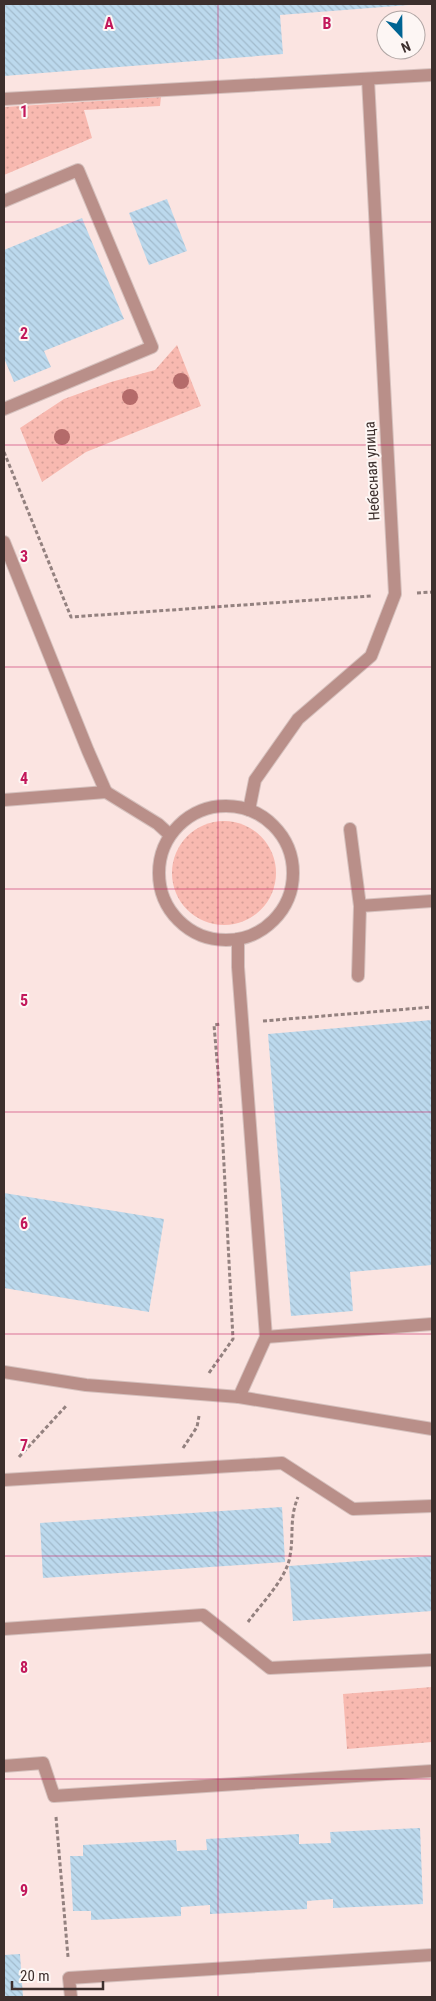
<svg xmlns="http://www.w3.org/2000/svg" width="436" height="2001" viewBox="0 0 436 2001" font-family="'Roboto Condensed',sans-serif">
<defs>
<pattern id="green-dots" width="8" height="8" patternUnits="userSpaceOnUse" patternTransform="scale(1.25)"><rect width="8" height="8" fill="#f8b9b0"/><path d="M2 2h.1M6 6h.1" fill="none" stroke="#d69f98" stroke-width="1.8" stroke-linecap="round"/></pattern>
<pattern id="building-back-hatch" width="6" height="6" patternUnits="userSpaceOnUse" patternTransform="scale(1.25)"><rect width="6" height="6" fill="#bcd9ed"/><path d="M-1 5l2 2M0 0l6 6M5-1l2 2" fill="none" stroke="#a2bbcc"/></pattern>
</defs>
<rect width="100%" height="100%" fill="#fbe4e1"/>
<g fill="url(#green-dots)">
<polygon points="161,97 160,106 84,110 92,138 4,175 4,107"/>
<polygon points="177,345 201,406 86,452 42,482 20,428 64,399 111,382 155,370"/>
<circle cx="224" cy="873" r="52"/>
<polygon points="432,1687 432,1742 347,1749 343,1694"/>
</g>
<g fill="url(#building-back-hatch)">
<polygon points="4,4 409,4 409,5 280,15 283,54 4,76"/>
<polygon points="167,199 187,251 149,265 129,213"/>
<polygon points="82,218 124,319 44,351 51,367 14,382 4,358 4,250"/>
<polygon points="432,1020 432,1265 350,1272 353,1311 291,1316 268,1034"/>
<polygon points="4,1193 164,1219 149,1312 4,1288"/>
<polygon points="282,1507 285,1562 43,1578 40,1523"/>
<polygon points="432,1556 432,1611 293,1621 289,1566"/>
<polygon points="420,1828 423,1904 333,1908 333,1899 307,1901 307,1909 210,1914 210,1905 181,1907 181,1916 91,1920 91,1911 73,1911 70,1856 83,1856 83,1845 176,1840 177,1851 207,1850 206,1839 299,1834 299,1844 331,1843 330,1832"/>
<polygon points="20,1954 23,1997 4,1997 4,1955"/>
</g>
<g fill="none" stroke-linecap="round" stroke-linejoin="round">
<defs>
<g id="minor">
<polyline points="4,99 432,75"/>
<polyline points="4,201 78,170 152,347 4,409"/>
<polyline points="4,542 88,751 106,792"/>
<polyline points="4,800 106,792 158,824 170,835"/>
<circle cx="226" cy="873" r="67"/>
<polyline points="249,810 255,780 298,719 371,656 395,594 368,79"/>
<polyline points="350,829 360,906"/>
<polyline points="238,939 238,967 266,1337 239,1397"/>
<polyline points="358,976 360,906 432,901"/>
<polyline points="266,1337 432,1324"/>
<polyline points="4,1372 86,1385 239,1397 432,1429"/>
<polyline points="4,1480 282,1463 353,1509 432,1506"/>
<polyline points="4,1629 203,1615 270,1668 432,1660"/>
<polyline points="4,1766 43,1763 54,1796 432,1771"/>
<polyline points="71,1997 69,1978 432,1955"/>
</g>
</defs>
<use href="#minor" stroke="#d5c0bd" stroke-width="14"/>
<g stroke="#93817f" stroke-width="3" stroke-dasharray="4 2.5" stroke-linecap="butt">
<polyline points="4,452 71,617 371,596"/>
<polyline points="417,593 432,592"/>
<polyline points="263,1021 432,1007"/>
<polyline points="209,1373 233,1339 221,1107 214,1025 221,1024"/>
<polyline points="183,1448 197,1427 199,1416"/>
<polyline points="19,1457 67,1405"/>
<path d="M248,1622C261,1604 287,1578 290,1556C294,1534 289,1519 298,1497"/>
<polyline points="56,1817 68,1957"/>
</g>
<use href="#minor" stroke="#b98f89" stroke-width="12"/>
</g>
<g fill="#b46b6a">
<circle cx="181" cy="381" r="8"/>
<circle cx="130" cy="397" r="8"/>
<circle cx="62" cy="437" r="8"/>
</g>
<path fill="none" stroke="#c2185b" stroke-width="1" stroke-opacity="0.55" d="M218,4V1997M4,222H432M4,445H432M4,667H432M4,889H432M4,1112H432M4,1334H432M4,1556H432M4,1779H432"/>
<g text-anchor="middle" dominant-baseline="central" stroke-width="4" stroke-linejoin="round" paint-order="stroke">
<g font-size="15" fill="#3d2f2d" stroke="#fdf6f4">
<text transform="translate(372 471) rotate(-93)">Небесная улица</text>
</g>
</g>
<g font-size="16" text-anchor="middle" font-weight="bold" fill="#c2185b" stroke="#fdf6f4" stroke-width="4" stroke-linejoin="round" paint-order="stroke">
<text x="109" y="29">A</text>
<text x="327" y="29">B</text>
<text x="24" y="117">1</text>
<text x="24" y="339">2</text>
<text x="24" y="562">3</text>
<text x="24" y="784">4</text>
<text x="24" y="1006">5</text>
<text x="24" y="1229">6</text>
<text x="24" y="1451">7</text>
<text x="24" y="1673">8</text>
<text x="24" y="1896">9</text>
</g>
<rect width="436" height="2001" fill="none" stroke="#3d2f2d" stroke-width="10"/>
<g transform="translate(401 35) rotate(158)"><circle r="24" fill="#fdf6f4" stroke="#b0a6a4"/>
<path d="M0-4L9 19L0 12L-9 19Z" fill="#006493"/>
<text y="-8" font-size="14" font-weight="bold" text-anchor="middle" fill="#3d2f2d">N</text>
</g>
<path d="M12 1981v8h91v-8" fill="none" stroke="#3d2f2d" stroke-width="2.5"/>
<text x="20" y="1981" font-size="15" fill="#3d2f2d" stroke="#fdf6f4" stroke-width="4" paint-order="stroke">20 m</text>
</svg>
